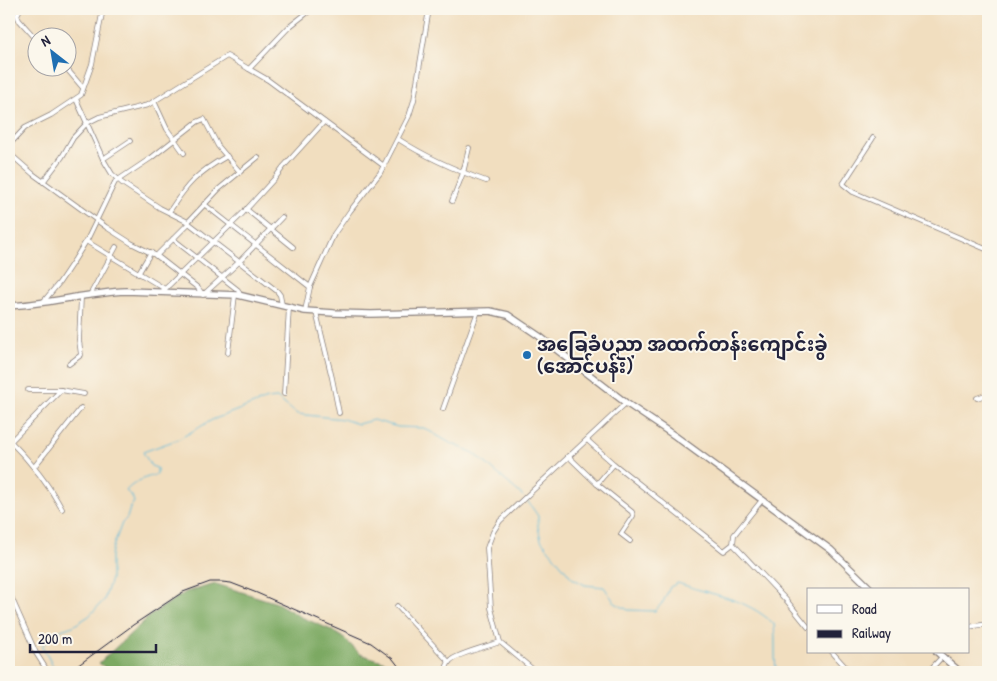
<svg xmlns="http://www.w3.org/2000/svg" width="997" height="681" viewBox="0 0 997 681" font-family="'Patrick Hand','Noto Sans Myanmar',sans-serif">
<rect width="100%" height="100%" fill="#fbf7ec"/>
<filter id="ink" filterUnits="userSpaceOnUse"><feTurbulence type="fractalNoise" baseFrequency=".02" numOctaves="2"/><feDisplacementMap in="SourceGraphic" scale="10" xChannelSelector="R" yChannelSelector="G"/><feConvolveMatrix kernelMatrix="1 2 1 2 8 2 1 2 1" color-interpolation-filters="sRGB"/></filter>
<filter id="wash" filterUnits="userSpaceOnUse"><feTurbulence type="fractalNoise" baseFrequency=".0096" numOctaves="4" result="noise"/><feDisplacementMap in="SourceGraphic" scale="20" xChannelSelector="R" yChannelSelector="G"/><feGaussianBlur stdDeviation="1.12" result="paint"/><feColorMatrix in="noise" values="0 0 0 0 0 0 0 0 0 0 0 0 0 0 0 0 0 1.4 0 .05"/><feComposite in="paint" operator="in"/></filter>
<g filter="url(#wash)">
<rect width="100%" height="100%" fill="#f1debf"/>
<polygon fill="#7ca962" stroke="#4f664e" points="216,584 277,603 301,617 329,629 345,639 360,654 392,664 398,672 197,672 192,667 180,666 164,672 111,672 99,663 152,614 186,592"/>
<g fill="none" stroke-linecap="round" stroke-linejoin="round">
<g stroke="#5ebbdc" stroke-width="1">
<path d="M526,499L538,516V527L541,540L572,578L585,585L604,587L615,603L628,610L655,611L663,602L670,587L678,583C713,596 745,597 774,624C776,639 774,655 776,670L778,672"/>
<path d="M50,670L54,668L42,646L61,630L73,626L89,616L104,600L111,579V555L113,547L122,523L127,518L130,508L134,502L132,496L126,491C132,483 147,476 157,475V468L151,466L143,452L179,439L212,420L267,399L277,398L297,414L343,419L358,424L373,420L398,427L424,428L450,443L474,453L523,496"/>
</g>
</g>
</g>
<g filter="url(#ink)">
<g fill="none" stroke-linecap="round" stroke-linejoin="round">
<defs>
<g id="street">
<polyline points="20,9 17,15 19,20 38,41"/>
<polyline points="66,68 83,88"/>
<polyline points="249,69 268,80 384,166"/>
<polyline points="76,99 103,159 112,174 122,183 160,208 186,221 277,291 280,295 282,305"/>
<polyline points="154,101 167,129 184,153"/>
<polyline points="9,133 13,140"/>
<polyline points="873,138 843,184 853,192 988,250"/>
<path d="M398,139C426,157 455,170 486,181"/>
<polyline points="9,145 25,128 51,115 81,95 92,64 103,9"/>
<polyline points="9,153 33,174 106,227 131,243 157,256 198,288 203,295 239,262 282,217"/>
<polyline points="103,159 130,141"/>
<polyline points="43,182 62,157 73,138 87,123 99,117 148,105 227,56 249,69 289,27 312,9"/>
<polyline points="452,201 463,173 469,148"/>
<polyline points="204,204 310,287"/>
<polyline points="246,209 293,247"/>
<path d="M169,212C187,184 197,173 227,156"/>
<polyline points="188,222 219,189 258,157"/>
<polyline points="173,239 238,290 240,295"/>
<polyline points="86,241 165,289"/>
<polyline points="156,256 189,223"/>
<polyline points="138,274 151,252"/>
<polyline points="162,292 243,213 275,178 284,166 324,122"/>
<polyline points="90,295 116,247"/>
<polyline points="43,302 59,283 75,259 88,238 115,182 151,158 197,122 204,119 218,146 240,172"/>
<polyline points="305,311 310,287 334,234 350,211 380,173 409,116 414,100 429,9"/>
<polyline points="316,312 332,378 339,413"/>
<polyline points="228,353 235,295"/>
<polyline points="69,364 81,355 79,340 81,297"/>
<polyline points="61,390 84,394"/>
<polyline points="284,394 289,307"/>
<polyline points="977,398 988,394"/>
<polyline points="443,409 478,311"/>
<polyline points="987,433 988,433"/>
<path d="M9,440C30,461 48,483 62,509"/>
<polyline points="587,440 614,464 724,551 733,544 734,535 762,500"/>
<polyline points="10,442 61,390 28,390"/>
<polyline points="568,456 597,484 632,512 633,516 621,534 630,541"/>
<polyline points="34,467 81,408"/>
<polyline points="597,484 614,464"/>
<polyline points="733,544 787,601 808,627"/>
<polyline points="9,592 36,653 48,672"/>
<polyline points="397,606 449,662"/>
<polyline points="968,627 988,624"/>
<polyline points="832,652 850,672"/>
<path d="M445,672C446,668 447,664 450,661C456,654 489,646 500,642"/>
<polyline points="536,672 500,642 491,608 487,548 493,532 500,521 626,403"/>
<polyline points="928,672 942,657"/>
</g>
<g id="secondary">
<path d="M9,306C48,304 86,293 126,291L238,295L305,311L334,313L371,314L490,311L508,315L539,336L626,403L675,436L831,550L872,590"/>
<polyline points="937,652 960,672"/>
</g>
</defs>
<use href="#street" stroke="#8a807d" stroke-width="5.5"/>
<use href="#secondary" stroke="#8a807d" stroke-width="8"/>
<use href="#street" stroke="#fff" stroke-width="4"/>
<use href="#secondary" stroke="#fff" stroke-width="5.5"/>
<polyline stroke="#22223b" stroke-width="1" points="69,672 133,625 183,592 210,582 222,582 231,583 257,593 371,643 393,659 403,672"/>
</g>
</g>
<circle fill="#1f6fb2" stroke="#fbf7ec" stroke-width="2" cx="527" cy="355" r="5"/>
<g text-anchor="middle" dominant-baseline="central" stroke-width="4" stroke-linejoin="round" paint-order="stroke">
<g font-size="19" font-weight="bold" fill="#22223b" stroke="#fbf7ec" text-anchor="start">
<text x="537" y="344">အခြေခံပညာ အထက်တန်းကျောင်းခွဲ<tspan x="537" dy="22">(အောင်ပန်း)</tspan></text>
</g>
</g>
<rect width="997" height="681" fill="none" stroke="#fbf7ec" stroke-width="30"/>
<rect x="807" y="588" width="162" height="65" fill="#fbf7ec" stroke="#a4a2a5"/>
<rect x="817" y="605" width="25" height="8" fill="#ffffff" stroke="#a4a2a5"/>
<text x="852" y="614" font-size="15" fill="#22223b">Road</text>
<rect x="817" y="630" width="25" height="8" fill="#22223b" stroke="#a4a2a5"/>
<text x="852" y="638" font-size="15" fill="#22223b">Railway</text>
<g transform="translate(52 52) rotate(329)"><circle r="24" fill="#fbf7ec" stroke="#a4a2a5"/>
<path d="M0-4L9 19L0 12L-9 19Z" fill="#1f6fb2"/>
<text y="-8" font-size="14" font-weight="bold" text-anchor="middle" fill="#22223b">N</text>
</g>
<path d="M30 644v8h126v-8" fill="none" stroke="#22223b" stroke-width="2.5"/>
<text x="38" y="644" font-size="15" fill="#22223b" stroke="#fbf7ec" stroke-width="4" paint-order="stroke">200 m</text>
</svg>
